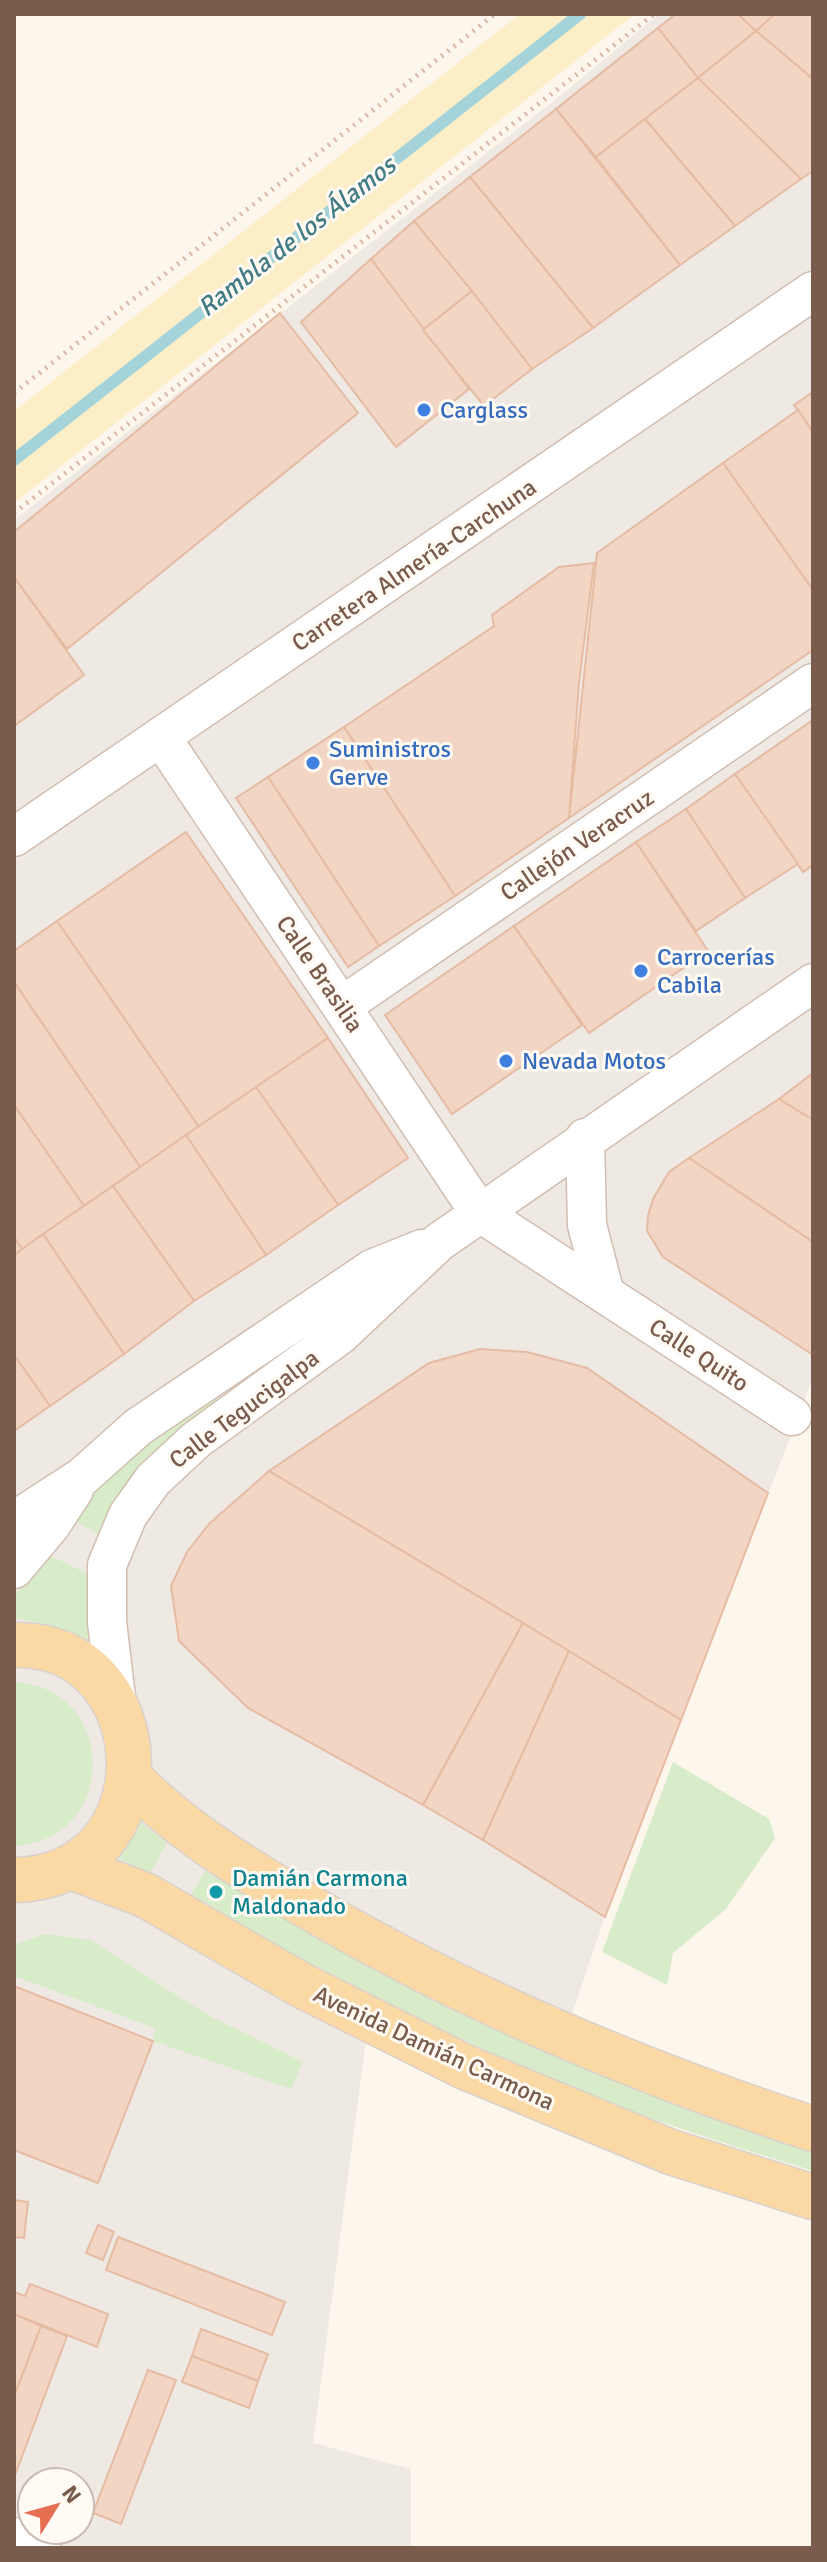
<svg xmlns="http://www.w3.org/2000/svg" width="827" height="2562" viewBox="0 0 827 2562" font-family="Signika,sans-serif">
<rect width="100%" height="100%" fill="#fdf6ec"/>
<path fill="#efe9e4" fill-rule="evenodd" d="M659,14H813V1378L605,1917L564,2037L375,1972L313,2443L411,2469V2548H14V520L560,96ZM32,2482H80V2530H32Z"/>
<g fill="#d8ecc9">
<polygon points="210,1386 224,1405 102,1536 71,1519 98,1483"/>
<polygon points="49,1555 92,1576 91,1645 49,1625 14,1618 14,1596"/>
<path d="M14,1682C118,1687 120,1840 14,1846Z"/>
<polygon points="673,1762 769,1819 775,1838 726,1909 673,1953 667,1985 602,1952"/>
<polygon points="137,1819 167,1843 150,1873 114,1856 125,1845"/>
<path d="M207,1868C395,1993 600,2079 813,2152V2171C730,2145 645,2119 565,2085C435,2031 312,1967 190,1896Z"/>
<polygon points="44,1934 91,1940 206,2014 303,2062 291,2089 153,2041 155,2028 14,1976 14,1945"/>
</g>
<polygon fill="#fcefc7" points="520,14 635,14 14,503 14,411"/>
<g fill="none" stroke-linecap="round" stroke-linejoin="round">
<polyline stroke="#a5d3da" stroke-width="12" points="14,460 580,14"/>
</g>
<g fill="#f3d5c3" stroke="#e6bba3" stroke-width="2">
<polygon points="676,14 738,14 756,31 698,78 658,28"/>
<polygon points="738,14 775,14 756,31"/>
<polygon points="775,14 813,14 813,79 756,31"/>
<polygon points="658,28 698,78 596,157 556,109"/>
<polygon points="756,31 813,79 813,171 801,179 698,78"/>
<polygon points="698,78 801,179 735,226 645,119"/>
<polygon points="556,109 680,265 593,328 470,177"/>
<polygon points="645,119 735,226 680,265 596,157"/>
<polygon points="470,177 593,328 532,369 414,221"/>
<polygon points="414,221 472,291 423,330 371,259"/>
<polygon points="371,259 469,389 396,447 301,322"/>
<polygon points="472,291 532,369 484,406 423,330"/>
<polygon points="280,313 358,413 67,649 14,577 14,532"/>
<polygon points="813,392 813,432 794,405"/>
<polygon points="798,410 813,432 813,590 723,463"/>
<polygon points="723,463 813,590 813,650 569,818 597,553"/>
<polygon points="594,563 579,682 569,818 455,896 344,727 494,626 492,615 559,567"/>
<polygon points="14,577 84,675 14,726"/>
<polygon points="813,720 813,865 803,872 735,774"/>
<polygon points="344,727 455,896 379,946 268,777"/>
<polygon points="735,774 798,864 745,898 686,809"/>
<polygon points="268,777 379,946 348,967 236,798"/>
<polygon points="686,809 745,898 696,931 636,842"/>
<polygon points="186,832 328,1038 199,1127 57,921"/>
<polygon points="636,842 708,951 589,1033 514,926"/>
<polygon points="57,921 199,1127 140,1167 14,982 14,951"/>
<polygon points="514,926 582,1025 452,1114 385,1015"/>
<polygon points="14,982 140,1167 84,1206 14,1105"/>
<polygon points="328,1038 408,1158 338,1205 256,1087"/>
<polygon points="813,1073 813,1120 779,1099"/>
<polygon points="256,1087 338,1205 266,1255 186,1135"/>
<polygon points="779,1099 813,1120 813,1242 689,1158"/>
<polygon points="14,1105 84,1206 22,1249 14,1237"/>
<polygon points="186,1135 266,1255 194,1301 113,1186"/>
<polygon points="689,1158 813,1242 813,1355 663,1257 647,1231 648,1216 653,1199 669,1172"/>
<polygon points="113,1186 194,1301 124,1354 43,1234"/>
<polygon points="43,1234 124,1354 50,1406 14,1355 14,1255"/>
<polygon points="14,1237 22,1249 14,1255"/>
<polygon points="480,1349 527,1352 587,1368 768,1493 681,1720 269,1471 429,1363"/>
<polygon points="14,1355 50,1406 14,1431"/>
<polygon points="269,1471 523,1623 423,1805 248,1708 179,1641 171,1586 187,1552 209,1524"/>
<polygon points="523,1623 569,1651 483,1840 423,1805"/>
<polygon points="569,1651 681,1720 605,1917 483,1840"/>
<polygon points="14,1986 153,2041 98,2183 14,2150"/>
<polygon points="14,2200 28,2202 24,2238 14,2237"/>
<polygon points="98,2225 114,2232 103,2260 86,2253"/>
<polygon points="118,2237 285,2302 272,2335 106,2270"/>
<polygon points="30,2284 108,2314 97,2347 14,2314 14,2292 25,2296"/>
<polygon points="14,2314 41,2326 14,2397"/>
<polygon points="41,2326 67,2336 14,2478 14,2397"/>
<polygon points="201,2329 268,2354 258,2381 192,2356"/>
<polygon points="192,2356 258,2381 249,2408 182,2382"/>
<polygon points="148,2370 176,2380 121,2524 93,2513"/>
</g>
<g fill="none" stroke-linecap="round" stroke-linejoin="round">
<defs>
<g id="minor">
<polyline points="161,737 479,1212 792,1416"/>
<polyline points="14,837 813,291"/>
<polyline points="342,1006 813,683"/>
<polyline points="585,1138 587,1225 605,1294"/>
<polyline points="14,1521 82,1477 138,1427 372,1269 422,1249"/>
<polyline points="14,1569 51,1525 74,1490"/>
<polyline points="117,1706 107,1622 107,1565 128,1515 153,1480 196,1440 340,1335 439,1242 813,983"/>
<polyline points="14,2537 41,2548"/>
</g>
<g id="major">
<path d="M14,1645C160,1640 174,1877 14,1880"/>
<path d="M131,1779C179,1829 238,1864 297,1900C460,1997 633,2070 813,2129"/>
<polyline points="71,1867 145,1895 301,1985 465,2067 671,2152 813,2197"/>
</g>
</defs>
<use href="#minor" stroke="#d1beb0" stroke-width="41"/>
<use href="#major" stroke="#dad1cd" stroke-width="47"/>
<g stroke="#d9b8a5" stroke-width="5" stroke-dasharray="2 6" stroke-linecap="butt">
<polyline points="14,393 495,14"/>
<polyline points="14,513 654,14"/>
</g>
<use href="#minor" stroke="#fff" stroke-width="38"/>
<use href="#major" stroke="#fbd9a5" stroke-width="44"/>
</g>
<g fill="#3f7fe0" stroke="#fffaf3" stroke-width="3">
<circle cx="424" cy="410" r="8"/>
<circle cx="313" cy="763" r="8"/>
<circle cx="641" cy="971" r="8"/>
<circle cx="506" cy="1061" r="8"/>
</g>
<circle fill="#0f9aa8" stroke="#fffaf3" stroke-width="3" cx="216" cy="1892" r="8"/>
<g text-anchor="middle" dominant-baseline="central" stroke-width="6" stroke-linejoin="round" paint-order="stroke">
<g font-size="24" fill="#366cbe" stroke="#fffaf3" text-anchor="start">
<text x="440" y="410">Carglass</text>
<text x="329" y="749">Suministros<tspan x="329" dy="28">Gerve</tspan></text>
<text x="657" y="957">Carrocerías<tspan x="657" dy="28">Cabila</tspan></text>
<text x="522" y="1061">Nevada Motos</text>
</g>
<g font-size="24" fill="#7a5c4d" stroke="#fffaf3">
<text transform="translate(414 565) rotate(-34)">Carretera Almería-Carchuna</text>
<text transform="translate(577 845) rotate(-34)">Callejón Veracruz</text>
<text transform="translate(320 974) rotate(56)">Calle Brasilia</text>
<text transform="translate(699 1355) rotate(33)">Calle Quito</text>
<text transform="translate(244 1409) rotate(-37)">Calle Tegucigalpa</text>
<text transform="translate(434 2048) rotate(25)">Avenida Damián Carmona</text>
</g>
<g font-size="24" fill="#0d838f" stroke="#fffaf3" text-anchor="start">
<text x="232" y="1878">Damián Carmona<tspan x="232" dy="28">Maldonado</tspan></text>
</g>
<g font-size="26" font-style="italic" fill="#437c86" stroke="#fffaf3">
<text transform="translate(297 237) rotate(-38)">Rambla de los Álamos</text>
</g>
</g>
<rect width="827" height="2562" fill="none" stroke="#7a5c4d" stroke-width="32"/>
<g transform="translate(56 2506) rotate(53)"><circle r="38" fill="#fffaf3" stroke="#cabbb1" stroke-width="2"/>
<path d="M0-6L14 30L0 20L-14 30Z" fill="#e76f51"/>
<text y="-12" font-size="22" font-weight="bold" text-anchor="middle" fill="#7a5c4d">N</text>
</g>
</svg>
